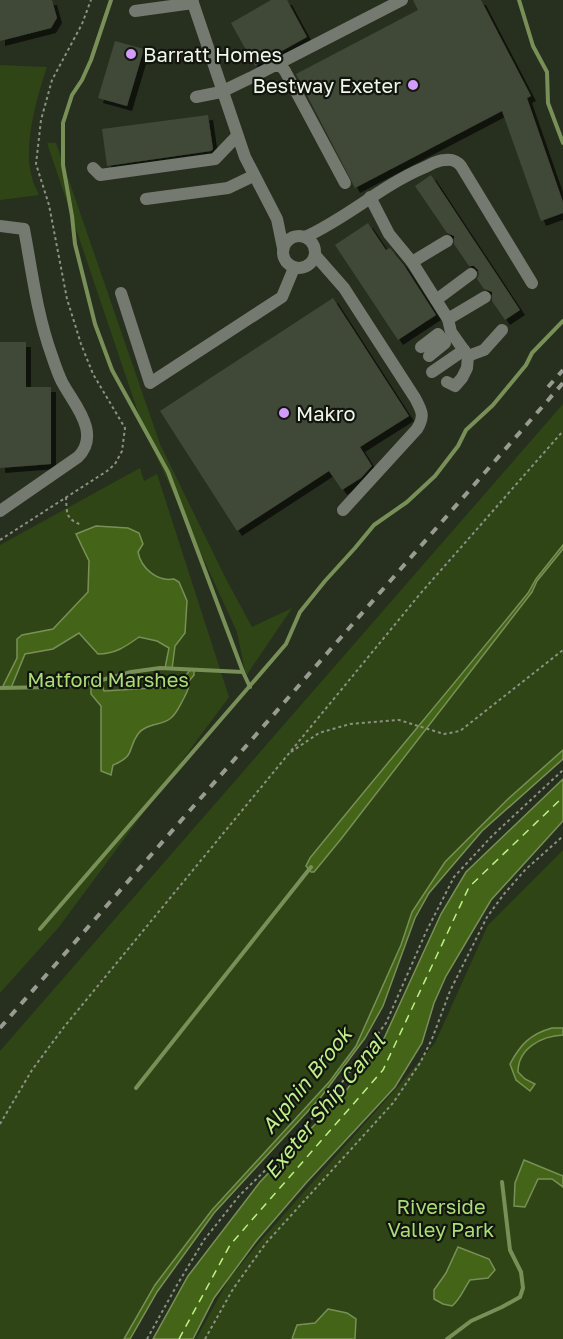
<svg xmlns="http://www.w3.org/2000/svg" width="563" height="1339" viewBox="0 0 563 1339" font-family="'Golos Text',sans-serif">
<defs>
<filter id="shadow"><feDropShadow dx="5" dy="5" stdDeviation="0" flood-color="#0009"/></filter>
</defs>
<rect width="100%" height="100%" fill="#272f1f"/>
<g fill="#304515">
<path d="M0,65L47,67C37,97 24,142 31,173C32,181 36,188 39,195L0,200Z"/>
<polygon points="47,143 56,143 160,444 226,579 252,627 292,608 246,676 237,632 143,427"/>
<path d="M563,404V545L536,579L528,593C456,682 382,768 310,858L306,866L314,872L316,870L532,592L537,581L563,549V750L508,799L445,862L412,912L401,945L356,1046L330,1081L212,1210L155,1285L124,1339H0V1051Z"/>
<polygon points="140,468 144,481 157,474 229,697 59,927 0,993 0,545"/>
<polygon points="563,850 563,1339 196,1339 229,1279 263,1238 401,1083 435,1043 488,925"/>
</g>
<g fill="#446518" stroke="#789057" stroke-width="1.5">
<path d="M96,526L128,528L139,533L143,544L138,552C141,568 157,582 174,579L179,582L187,601L185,633L175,646L172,669L165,668L169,648L157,641L139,637C125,647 115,654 98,654L79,633L53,649L25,654L11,688H2L17,658V639L22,635L53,629L88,592L89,561L76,534Z"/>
<path d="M563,545V549L537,581L532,592L341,839L314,872H311L306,866L310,858C382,769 456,682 528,593L536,579Z"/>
<path d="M190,670H194V675L189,681C190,689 187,691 184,698C180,705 177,713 171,718C162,726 146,723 138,734C127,749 136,756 113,765L111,775L101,771V706L91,694V683L101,681L104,691L169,687L181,682Z"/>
<polygon points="563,750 563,759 482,831 429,893 415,918 383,1006 365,1038 321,1097 214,1213 157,1292 130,1339 124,1339 155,1285 212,1210 330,1081 356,1046 401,945 412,912 445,862 508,799"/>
<polygon points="563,779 563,821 491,900 446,976 434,1003 422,1043 395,1087 306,1183 257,1240 214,1298 193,1339 153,1339 188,1276 260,1182 341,1097 381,1045 441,914 466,872"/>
<path d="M552,1028H563V1035C542,1036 518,1048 518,1072L525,1079L535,1084L530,1091L516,1080L510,1064C520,1045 530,1034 552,1028Z"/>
<polygon points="524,1160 563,1176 563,1187 552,1179 538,1179 525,1207 514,1206 515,1183"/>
<path d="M458,1247L489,1259L495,1270L488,1278L470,1280C463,1290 461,1298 452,1306L443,1304L434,1299V1290L446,1273Z"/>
<polygon points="328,1309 347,1313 356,1319 355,1339 292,1339 297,1325 315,1323"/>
</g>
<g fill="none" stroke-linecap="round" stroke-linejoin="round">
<g stroke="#789057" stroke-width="4">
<polyline points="111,0 91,60 82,80 72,95 63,123 63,165 72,216 75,244 95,324 112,370 168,472 243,672"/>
<polyline points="519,0 533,46 547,72 548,103 563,143"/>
<polyline points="0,688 52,687 91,683 131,672 160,668 243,672 250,687"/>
<polyline points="40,929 286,644 300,612 325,581 355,548 374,525 407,502 435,476 458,446 466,430 493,405 526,365 532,353 563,321"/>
<polyline points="136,1088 311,867"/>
<polyline points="447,1339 471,1321 502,1307 520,1297 523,1288 521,1272 510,1250 502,1182"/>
</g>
<polyline stroke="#bff08a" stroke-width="1.5" stroke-dasharray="8 6" stroke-linecap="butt" points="179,1339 230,1245 383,1070 469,887 563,797"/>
</g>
<g fill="#404837" filter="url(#shadow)">
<polygon points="0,0 52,0 57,18 51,28 0,41"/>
<polygon points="271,0 287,0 307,37 255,66 231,23"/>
<polygon points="413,0 481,0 531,96 527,98 563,202 563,213 541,221 502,111 355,188 296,74 418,10"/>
<polygon points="115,41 144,49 127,106 98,98"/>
<polygon points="208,115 213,149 211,151 107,166 102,129"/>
<polygon points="431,175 520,310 505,320 492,301 492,292 484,289 477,279 479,274 478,270 474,266 469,266 454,244 454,236 447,233 415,186"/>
<polygon points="368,223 386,250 390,248 404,265 436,315 398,340 335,245"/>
<polygon points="333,298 409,416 360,447 372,466 361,478 342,490 329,471 237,531 160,411"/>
<polygon points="0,342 26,342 26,387 51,387 51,464 0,468"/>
</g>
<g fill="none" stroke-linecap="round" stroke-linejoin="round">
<g stroke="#8b9284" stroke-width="2" stroke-dasharray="3 3" stroke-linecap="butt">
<path d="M66,497C67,513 65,519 82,525"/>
<polyline points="0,540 107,471 115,464 122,451 125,428 93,374 81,344 67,299 49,205 36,164 41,120 52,80 82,24 91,0"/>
<polyline points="291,752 319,733 350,724 399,720 444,734 460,731 563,650"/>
<polyline points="0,1124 32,1070 64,1027 420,594 563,431"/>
<polyline points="147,1339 177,1285 204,1240 239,1196 285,1151 340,1085 386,1023 426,932 454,877 492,836 563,770"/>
<polyline points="205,1339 233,1289 266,1243 393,1103 420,1063 432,1039 450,991 487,917 504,894 526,869 563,836"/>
</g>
<g stroke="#757a71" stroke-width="12">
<polyline points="192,0 245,157 277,219 283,248"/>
<polyline points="135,11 193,3"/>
<polyline points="275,66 281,66 285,71 345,183"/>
<polyline points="196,97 221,92 250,78 402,0"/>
<polyline points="93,168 100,175 215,159 237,136"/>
<polyline points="370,197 389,234 412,262 448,319 451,332 468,356 467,368 462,378 455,386 447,382"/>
<polyline points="146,199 228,188 253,176"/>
<path d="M0,226L24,229C32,271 37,315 52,356C55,365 58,374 62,382C70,397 82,411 86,427C89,439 86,449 78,457L0,511"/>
<circle cx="299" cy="252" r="16"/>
<path d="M305,237C347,218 381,186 423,168C430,165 437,160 445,160C451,159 457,161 461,166L532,283"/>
<path d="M315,255L344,288L415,398C422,411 425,416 417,429L343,510"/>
<polyline points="412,262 447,241"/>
<polyline points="121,293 150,383 282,297 294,268"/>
<polyline points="436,300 471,274"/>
<polyline points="448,319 485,297"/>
<polyline points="421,347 438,334 445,343 429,356"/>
<polyline points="468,356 484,350 502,330"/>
<polyline points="432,372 464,350"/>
</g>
<g stroke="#969d90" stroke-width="4" stroke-dasharray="8 8" stroke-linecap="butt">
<polyline points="548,387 563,370"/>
<polyline points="0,1028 563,383"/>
</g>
</g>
<g fill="#d39cfc" stroke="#12160f" stroke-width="2">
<circle cx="131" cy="54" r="6"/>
<circle cx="413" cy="85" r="6"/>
<circle cx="284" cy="413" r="6"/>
</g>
<g text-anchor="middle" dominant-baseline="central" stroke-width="4.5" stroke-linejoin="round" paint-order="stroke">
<g font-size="20" fill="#f0f6eb" stroke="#12160f" text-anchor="start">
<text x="143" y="54">Barratt Homes</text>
<text x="401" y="85" text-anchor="end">Bestway Exeter</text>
<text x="296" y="413">Makro</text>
</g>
<g font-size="20" fill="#acdc77" stroke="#12160f">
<text x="108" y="679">Matford Marshes</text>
<text x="441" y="1206">Riverside<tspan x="441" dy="23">Valley Park</tspan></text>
</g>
<g font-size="21" font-style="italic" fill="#bff08a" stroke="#12160f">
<text transform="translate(306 1080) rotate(-51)">Alphin Brook</text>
<text transform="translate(324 1106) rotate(-51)">Exeter Ship Canal</text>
</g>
</g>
</svg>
